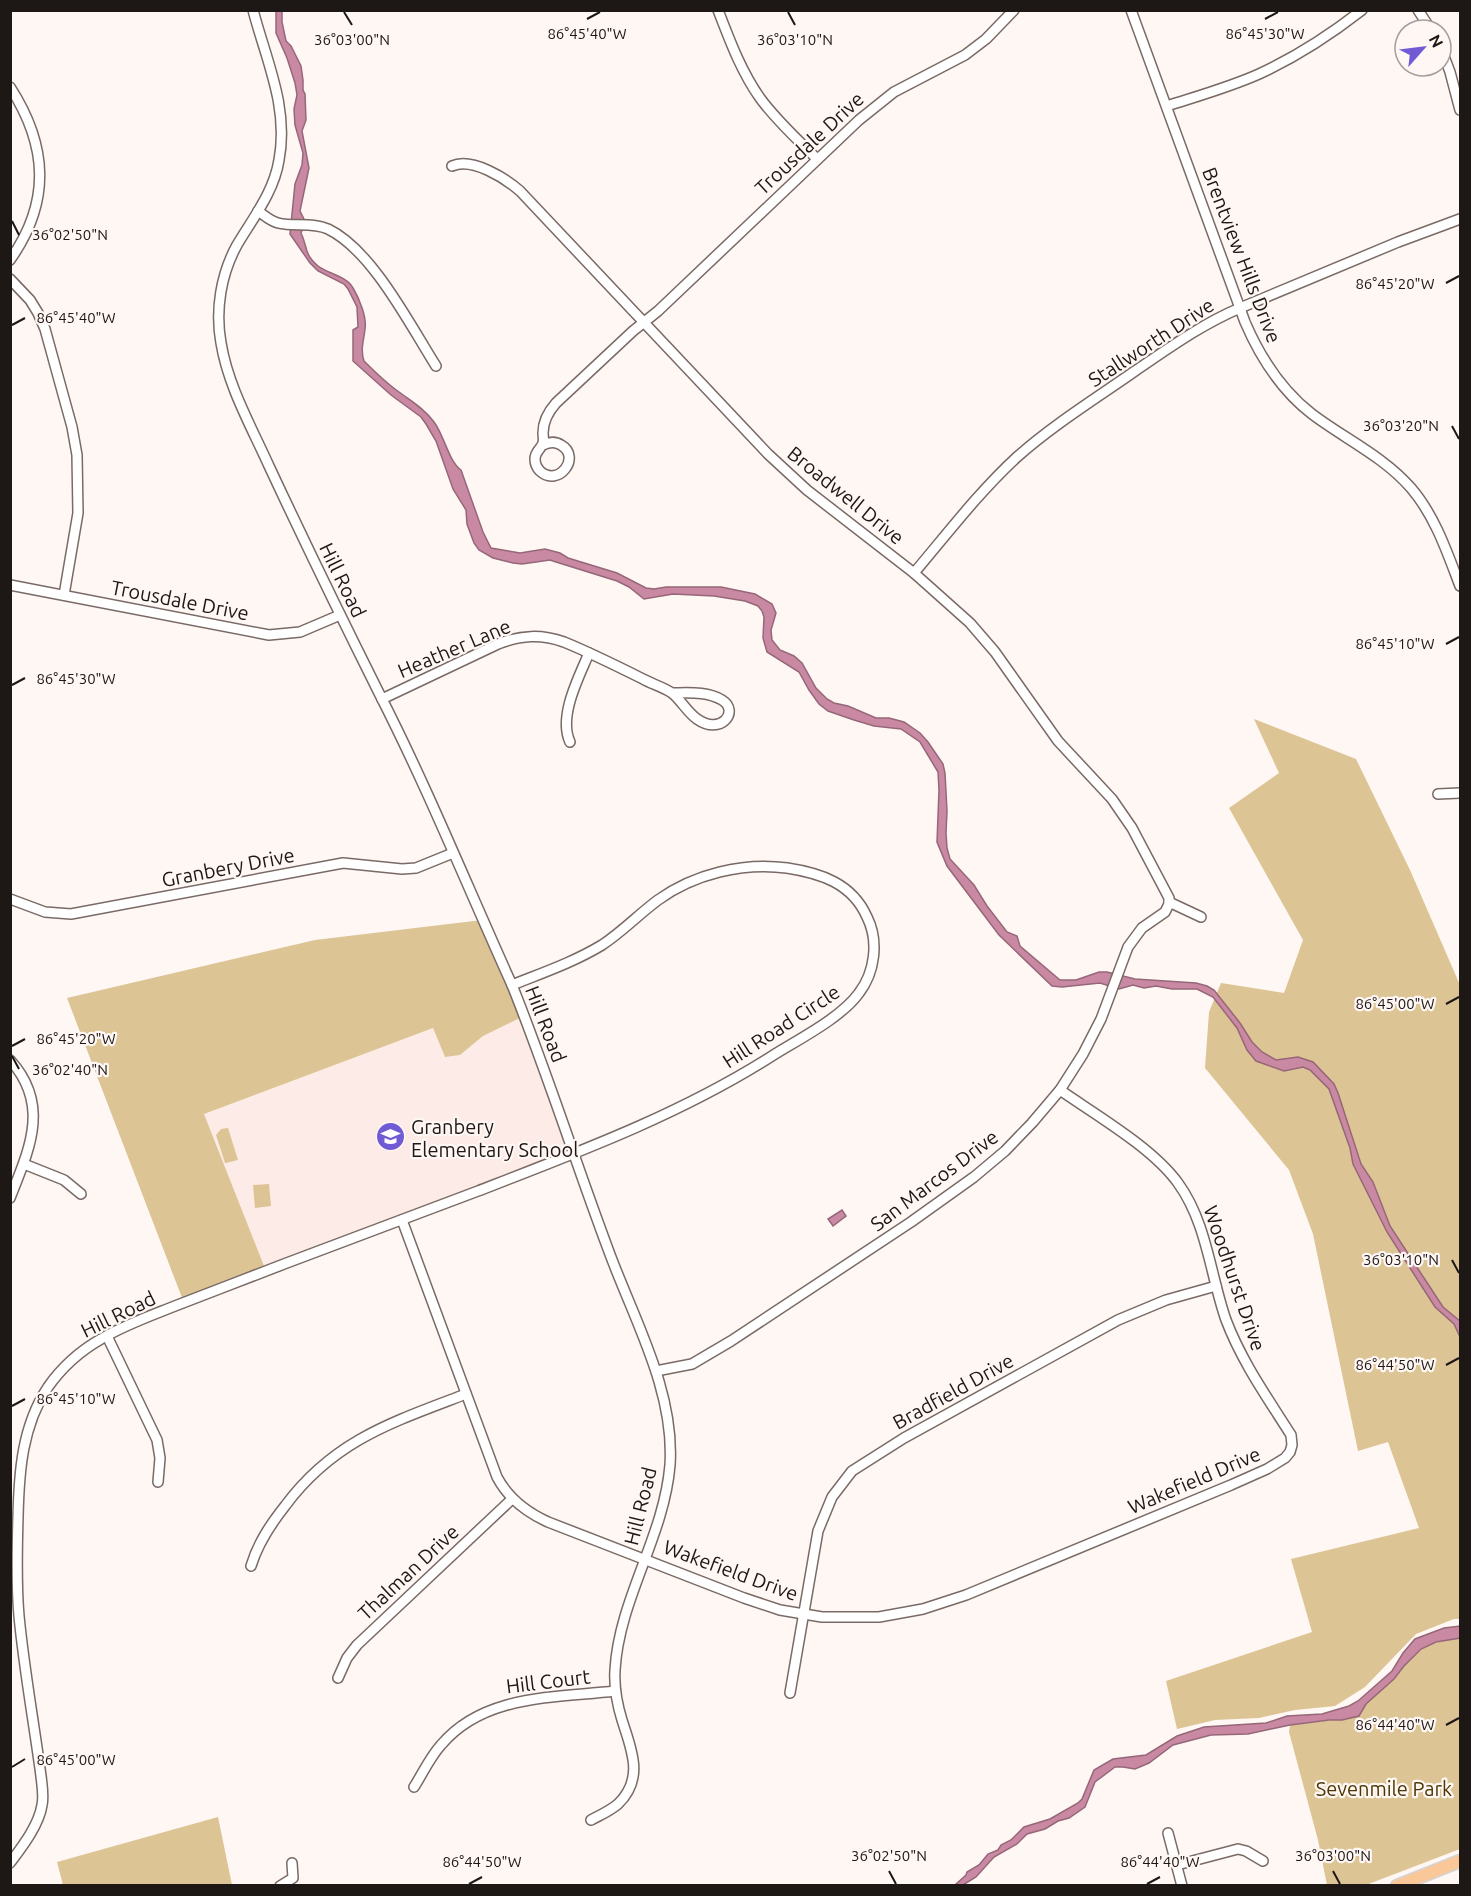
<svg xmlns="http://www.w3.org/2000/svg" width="1471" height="1896" viewBox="0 0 1471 1896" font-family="Ubuntu,sans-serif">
<rect width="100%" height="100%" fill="#fef7f4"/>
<polygon fill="#fcebe6" points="524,1016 574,1155 266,1271 204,1114 433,1028 445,1057 460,1055 483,1036"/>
<g fill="#dcc495">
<polygon points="1254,719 1356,759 1410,870 1460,985 1460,1619 1454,1619 1416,1634 1365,1687 1335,1706 1295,1710 1259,1718 1215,1720 1177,1729 1166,1681 1312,1632 1291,1559 1419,1528 1388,1442 1358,1451 1313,1234 1289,1170 1205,1068 1209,1012 1221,983 1284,993 1303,940 1229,808 1279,773"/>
<polygon points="482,920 524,1016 483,1036 460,1055 445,1057 433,1028 204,1114 266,1271 184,1303 67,998 315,940"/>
<polygon points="228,1128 238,1160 226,1163 225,1163 216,1135 221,1129"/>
<polygon points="269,1184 271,1206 255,1208 253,1185"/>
<path d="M1460,1638V1849L1366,1885H1327L1318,1840L1289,1732L1290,1725L1350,1718L1363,1710L1366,1704L1401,1671C1413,1648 1436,1641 1460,1638Z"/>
<polygon points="218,1817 232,1885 63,1885 57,1862"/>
</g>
<g fill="#ca89a3" stroke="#966778" stroke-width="1.5">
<path d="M276,11H282V22L286,41L291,46L301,66L303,80V90L305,94L306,120L302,131L309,168L300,211L305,221L301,233C308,247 303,253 318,266C328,274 347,276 353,288C359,298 367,317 365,329C364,340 360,349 364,361C375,372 386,383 399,392C411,401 425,409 434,422C444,435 449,462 461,470L483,532L491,548L520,553L545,549L560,553L568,558L617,573L646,588L654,589L666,587H721L755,594L772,604L776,613L771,630L772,640L780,650L794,656L802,663L816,688L827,699L834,703L848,706L876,718H889L904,722L920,733L928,742L943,764L945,773L947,811L946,833L947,848L950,859L974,885L987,906L1007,932L1017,936L1020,946L1060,980H1076L1099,972H1107L1135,979L1196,983L1207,986L1214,990L1240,1023L1252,1042L1262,1052L1276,1060L1298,1057L1313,1062L1334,1084L1338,1093L1361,1164L1373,1182L1390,1226L1443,1307L1460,1321V1337L1454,1324L1435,1307L1387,1232L1353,1164L1350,1148L1329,1089L1310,1070L1303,1067L1284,1071L1256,1061L1247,1050L1237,1028L1213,997L1197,989H1172L1156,986L1144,988L1133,985L1119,989L1100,983L1062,987L1052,986L999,935L947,866L937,842L939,790L938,772L920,742L901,729L874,726L854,720L828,711L819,704L809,690L799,672L767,652L763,638L764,617L762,611L758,606L745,601L714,596L673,594L644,599L629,587L617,581L556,562L550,560L522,564L513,563L493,558L479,550L474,543L467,524L466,510L453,489L436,441L426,424L421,417L391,395L353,361V330L358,327L357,307L348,289L344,284L318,271L310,263L290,234L295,184L302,165L303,153L295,125L294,109L297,95L295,83L287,58L276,33Z"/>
<polygon points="842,1210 846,1216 833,1226 828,1219"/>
<polygon points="1460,1626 1460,1638 1436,1642 1421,1649 1404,1666 1394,1679 1366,1704 1359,1716 1342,1720 1329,1720 1290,1725 1248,1734 1211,1735 1173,1745 1149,1763 1135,1769 1123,1767 1115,1767 1095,1782 1085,1807 1069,1818 1058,1821 1045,1829 1027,1834 1017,1844 994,1857 976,1877 963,1885 955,1885 966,1875 967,1872 979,1865 988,1854 998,1850 1001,1845 1011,1840 1024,1827 1050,1819 1078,1803 1082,1799 1094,1770 1113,1759 1146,1755 1177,1736 1204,1727 1266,1723 1287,1716 1322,1714 1349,1706 1358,1701 1392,1671 1403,1653 1415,1639 1444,1628"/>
</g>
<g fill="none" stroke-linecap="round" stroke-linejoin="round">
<defs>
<g id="minor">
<path d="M253,10C266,60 289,107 279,160C274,192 253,218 237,245C221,274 215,310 221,343C228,386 251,426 269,466C305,543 342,619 380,695C428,789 468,888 512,985C547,1072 575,1161 608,1249C633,1318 675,1390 670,1465C664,1537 619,1599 615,1670C614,1687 617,1704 622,1720C631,1749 645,1778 618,1804C610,1811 600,1815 591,1820"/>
<path d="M718,10C730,41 741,71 760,98C776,120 797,139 817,159"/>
<path d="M1131,10L1245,322C1260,357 1281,390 1312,414C1345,439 1383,456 1411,488C1435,516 1447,552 1460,586"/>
<polyline points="1418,10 1431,30"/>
<polyline points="1441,48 1450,72 1460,110"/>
<path d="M10,87C48,146 51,202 10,260"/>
<path d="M1167,106C1198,96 1230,87 1259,74C1296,57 1330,35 1362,10"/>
<path d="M452,166C472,157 505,178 520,191L768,454L807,490L914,573L970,623L995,652L1058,741L1112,799L1132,828L1169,898V904L1165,912L1142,928L1128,947L1101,1019L1083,1054L1060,1090L1032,1123L1005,1151L974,1177L911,1222L731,1341L692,1364L656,1371"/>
<path d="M258,211C264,215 270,221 278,223C294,227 312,222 328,229C372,250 410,325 436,366"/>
<polyline points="10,279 30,300 38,313 45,329 72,427 77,455 78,513 64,595"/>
<path d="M543,445C549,442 555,441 561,445C582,457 558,488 540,471C537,468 535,463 535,459C535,451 542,448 543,443C544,439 543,436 543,433C543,421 548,412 556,403L633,331L658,311L859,120L894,92L965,55L986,39L1014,10"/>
<path d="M914,573C947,534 979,492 1017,457C1053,425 1095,399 1135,371C1169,348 1202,324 1240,308L1398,242L1460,219"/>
<polyline points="10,585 269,635 300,632 340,615"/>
<path d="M382,699L498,644C521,635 541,634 564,642C591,653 617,666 643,679C652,684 663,687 672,693C681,700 687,712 697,719C721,736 740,711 722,700C707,691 688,693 672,693"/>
<path d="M570,742C558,716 579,677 589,653"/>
<polyline points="1438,794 1460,793"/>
<polyline points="10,899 45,912 71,914 343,863 402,869 416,868 453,853"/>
<polyline points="1169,902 1201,917"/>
<path d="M10,1060C51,1105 29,1150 10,1198"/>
<polyline points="24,1164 64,1180 81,1194"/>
<path d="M402,1220L497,1477C508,1498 526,1512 548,1522L744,1598L780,1610L822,1617H879L923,1609L966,1595L1231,1485L1267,1469L1285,1458L1290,1452L1292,1445L1291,1435C1267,1397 1242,1362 1226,1320C1210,1274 1207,1223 1178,1183C1153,1148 1096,1115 1060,1090"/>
<polyline points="107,1336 157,1440 160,1458 158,1482"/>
<path d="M251,1566C258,1543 270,1525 285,1506C334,1440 393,1422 466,1394"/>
<polyline points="338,1678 347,1658 357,1645 512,1499"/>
<polyline points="790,1693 818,1531 832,1497 852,1471 904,1438 1118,1320 1166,1300 1216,1286"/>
<path d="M414,1787C423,1773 430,1757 441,1745C484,1694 555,1698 615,1691"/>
<polyline points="1168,1833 1182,1886"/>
<path d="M10,1863C22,1847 39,1825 42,1805C44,1796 42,1785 41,1776C34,1723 24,1669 19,1616C16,1583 17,1550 18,1517C19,1472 22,1426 48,1387C62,1367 80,1351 101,1339C124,1325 150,1316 175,1306C211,1292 248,1278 284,1264C349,1240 413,1215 478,1191C579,1152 681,1114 772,1056C799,1039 841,1018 859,993C875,972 879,941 867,917C852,883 820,873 787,868C743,862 694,874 658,900C639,914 622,932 602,945C574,962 542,973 512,985"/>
<polyline points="1177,1865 1238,1849 1246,1851 1263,1861"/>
<polyline points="280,1886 293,1878 292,1863"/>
</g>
<polyline id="major" points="1397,1886 1460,1861"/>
</defs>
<use href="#minor" stroke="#7a6a65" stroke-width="12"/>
<use href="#major" stroke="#d6d5d5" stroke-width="15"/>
<use href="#minor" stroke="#fff" stroke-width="9"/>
<use href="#major" stroke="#f9c798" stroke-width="12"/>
</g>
<path fill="none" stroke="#1d1715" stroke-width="2" d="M344,12L352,25M788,12L795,25M587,19L600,12M1265,19L1278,12M12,221L19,235M1446,283L1459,276M12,325L25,318M1452,426L1459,439M1446,644L1459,637M12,685L25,678M1446,1004L1459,997M12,1046L25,1039M12,1056L19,1069M1452,1260L1459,1273M1446,1365L1459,1358M12,1406L25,1399M1446,1725L1459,1718M12,1767L25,1759M889,1871L896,1884M1333,1871L1340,1884M469,1884L482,1877M1147,1884L1160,1877"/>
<defs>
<symbol id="school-disc" viewBox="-11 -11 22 22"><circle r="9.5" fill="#715bd5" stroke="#fef7f4"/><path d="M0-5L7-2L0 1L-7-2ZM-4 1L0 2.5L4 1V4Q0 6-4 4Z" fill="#fff"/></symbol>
</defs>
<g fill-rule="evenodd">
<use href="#school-disc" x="374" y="1120" width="33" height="33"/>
</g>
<g text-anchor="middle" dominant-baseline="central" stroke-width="4.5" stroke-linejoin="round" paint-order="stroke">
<g font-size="20" fill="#1d1715" stroke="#fef7f4">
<text transform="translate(809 143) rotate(-43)">Trousdale Drive</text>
<text transform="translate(1242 255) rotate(69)">Brentview Hills Drive</text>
<text transform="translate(1151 342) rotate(-33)">Stallworth Drive</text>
<text transform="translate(846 495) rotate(39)">Broadwell Drive</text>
<text transform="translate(343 580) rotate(64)">Hill Road</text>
<text transform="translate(180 600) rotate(11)">Trousdale Drive</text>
<text transform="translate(454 648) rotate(-23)">Heather Lane</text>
<text transform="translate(228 867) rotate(-11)">Granbery Drive</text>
<text transform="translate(546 1024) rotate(69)">Hill Road</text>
<text transform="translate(781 1026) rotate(-33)">Hill Road Circle</text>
<text transform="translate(934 1180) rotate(-37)">San Marcos Drive</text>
<text transform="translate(1235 1278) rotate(71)">Woodhurst Drive</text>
<text transform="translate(118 1314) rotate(-26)">Hill Road</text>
<text transform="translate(953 1391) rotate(-29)">Bradfield Drive</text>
<text transform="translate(1194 1480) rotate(-23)">Wakefield Drive</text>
<text transform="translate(640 1506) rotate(-76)">Hill Road</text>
<text transform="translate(731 1570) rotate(20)">Wakefield Drive</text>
<text transform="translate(408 1572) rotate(-43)">Thalman Drive</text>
<text transform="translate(548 1681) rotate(-7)">Hill Court</text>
</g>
<g font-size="20" fill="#1d1715" stroke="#fef7f4" text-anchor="start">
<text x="411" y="1126">Granbery<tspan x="411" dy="23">Elementary School</tspan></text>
</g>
<g font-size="20" fill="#4c3704" stroke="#fef7f4">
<text x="1384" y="1788">Sevenmile Park</text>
</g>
</g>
<g font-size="15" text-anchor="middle" fill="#1d1715" stroke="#fef7f4" stroke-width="4.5" stroke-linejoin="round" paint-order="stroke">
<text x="587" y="39">86°45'40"W</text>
<text x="1265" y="39">86°45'30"W</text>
<text x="352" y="45">36°03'00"N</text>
<text x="795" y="45">36°03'10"N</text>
<text x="70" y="240">36°02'50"N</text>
<text x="1395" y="289">86°45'20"W</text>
<text x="76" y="323">86°45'40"W</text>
<text x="1401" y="431">36°03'20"N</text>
<text x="1395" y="649">86°45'10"W</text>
<text x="76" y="684">86°45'30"W</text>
<text x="1395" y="1009">86°45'00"W</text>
<text x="76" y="1044">86°45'20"W</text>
<text x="70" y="1075">36°02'40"N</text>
<text x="1401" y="1265">36°03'10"N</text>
<text x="1395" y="1370">86°44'50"W</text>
<text x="76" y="1404">86°45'10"W</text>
<text x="1395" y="1730">86°44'40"W</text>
<text x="76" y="1765">86°45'00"W</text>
<text x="889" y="1861">36°02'50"N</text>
<text x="1333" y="1861">36°03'00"N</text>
<text x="482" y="1867">86°44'50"W</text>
<text x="1160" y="1867">86°44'40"W</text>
</g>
<rect width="1471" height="1896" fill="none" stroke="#1d1715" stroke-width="24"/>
<g transform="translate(1423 48) rotate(62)"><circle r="28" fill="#fef7f4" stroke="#a49d9b" stroke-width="1.5"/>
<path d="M0-4.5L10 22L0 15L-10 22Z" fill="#715bd5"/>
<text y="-9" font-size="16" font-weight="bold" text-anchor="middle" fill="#1d1715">N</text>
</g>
</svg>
